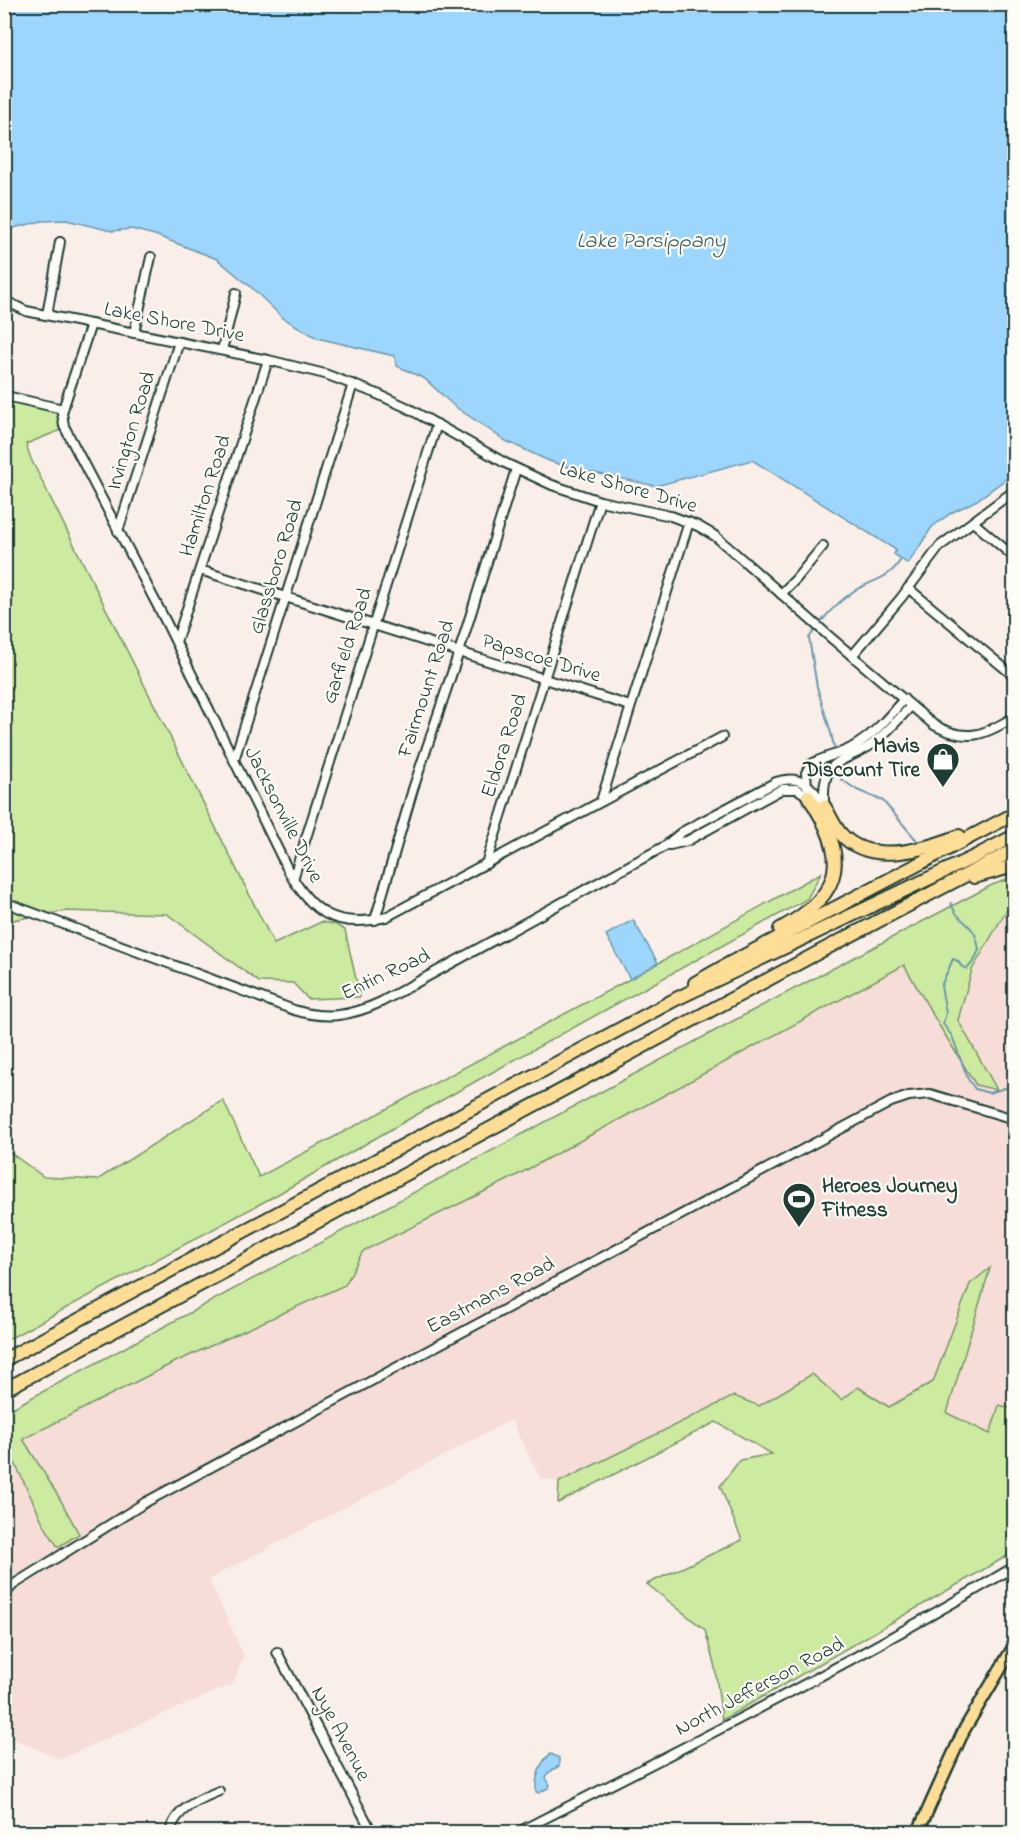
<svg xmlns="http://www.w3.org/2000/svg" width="1019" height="1837" viewBox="0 0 1019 1837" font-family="'Indie Flower',sans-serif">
<rect width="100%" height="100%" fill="#faeee8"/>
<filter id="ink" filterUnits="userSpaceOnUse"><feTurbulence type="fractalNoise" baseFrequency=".0167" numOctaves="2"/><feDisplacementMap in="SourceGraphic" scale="12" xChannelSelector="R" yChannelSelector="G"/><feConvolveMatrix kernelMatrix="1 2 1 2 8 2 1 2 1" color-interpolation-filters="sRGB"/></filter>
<g filter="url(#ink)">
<polygon fill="#f7ddd7" points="1014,899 1014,1409 999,1405 990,1434 947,1413 989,1270 970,1284 933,1382 888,1408 858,1387 842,1400 812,1374 759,1406 734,1396 559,1482 540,1478 511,1420 209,1579 244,1656 233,1684 60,1759 14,1739 5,1719 5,1444 173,1363 345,1285 363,1251 508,1180 905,964 940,1027 976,1085 996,1090 958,1020 973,970"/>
<g fill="#cdeaa1" stroke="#76946a" stroke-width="1.5">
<polygon points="5,396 61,415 66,428 26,444 31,459 274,944 321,922 334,924 345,930 360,997 308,999 293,983 259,982 167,914 65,911 13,920 5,939"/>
<polygon points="821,873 807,899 451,1095 271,1198 5,1341 5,1149 44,1177 97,1180 223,1100 259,1177 630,979"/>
<polygon points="1014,877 1014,897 972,970 958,1020 997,1090 976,1085 940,1027 904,965 508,1180 363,1251 345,1285 173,1363 23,1439 60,1499 79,1534 58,1547 45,1527 5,1442 5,1412 748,1013 992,885"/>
<polygon points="990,1268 947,1413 990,1434 999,1405 1014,1409 1014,1552 722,1720 715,1668 705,1630 647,1584 742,1540 720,1486 740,1460 772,1454 716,1422 558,1503 559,1482 734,1396 759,1406 812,1374 842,1400 858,1387 889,1407 933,1382 970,1284"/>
</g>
<g fill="#9dd6fd" stroke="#6b99ad" stroke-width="1.5">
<polygon points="5,4 1014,5 1014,473 977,500 951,513 932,527 908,564 894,554 896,550 752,460 656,486 571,468 549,461 506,441 454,406 425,379 397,366 394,356 317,338 283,318 252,288 217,259 155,235 131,229 112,231 66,220 42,221 5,230"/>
<polygon points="633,920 658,963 630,979 606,935"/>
<path d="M551,1754L559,1758V1766L548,1773L546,1778L550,1785L548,1788L539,1793L536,1792C535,1780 540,1760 551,1754Z"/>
</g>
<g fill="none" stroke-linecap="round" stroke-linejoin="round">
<g stroke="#6b99ad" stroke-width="2">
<path d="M834,747L831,733L817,687L809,638C821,620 833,606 851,593C869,580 889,581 901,559"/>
<polyline points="837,770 841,779 857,790 883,801 919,843"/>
<path d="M951,903C955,917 965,920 973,931C976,935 978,944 979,950L974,961L967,969L961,966L958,961L953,959L941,986L946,1013L943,1024L952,1036L968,1079L975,1089L989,1093L1005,1088L1014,1089"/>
</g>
<defs>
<g id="minor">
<path d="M4,300L26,311L268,360L325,374L375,393L406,407L505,463L552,485L600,501L671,516L698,526L715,536L736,554L830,637L934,725C967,743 985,735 1014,717"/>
<polyline points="47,315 60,242"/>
<path d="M91,324L65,403L62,413L64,426L165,620L288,870C311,912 336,930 386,917L722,737"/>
<polyline points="134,333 151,257"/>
<polyline points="222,350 236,293"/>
<polyline points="6,396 63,409"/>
<polyline points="973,522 1014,557"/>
<polyline points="118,531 179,342"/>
<polyline points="200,570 630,706"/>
<polyline points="908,588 1014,676"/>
<polyline points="781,594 796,579 823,546"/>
<polyline points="176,642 268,360"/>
<polyline points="852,656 901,598 940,546 1014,491"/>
<polyline points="234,760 353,384"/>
<path d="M807,786L806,773L810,765C822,757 838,755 851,748C873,736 888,718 904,699"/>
<polyline points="601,801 689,522"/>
<path d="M824,804C824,792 823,779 831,768C839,759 860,753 871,745C886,734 899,719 911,706"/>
<polyline points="670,845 687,841 782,789 797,789 808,796"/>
<polyline points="486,864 600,501"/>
<polyline points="293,879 437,424"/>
<path d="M4,902L294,1010C326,1020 351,1016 381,1002L665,846L682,832L776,782C800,774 813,786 824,806"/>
<polyline points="375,920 413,789 459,652 516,469"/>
<polyline points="4,1595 13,1585 146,1502 891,1102 909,1096 930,1094 1014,1119"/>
<polyline points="277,1652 372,1832"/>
<path d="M170,1832C175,1809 199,1799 219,1791"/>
<path d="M518,1832C685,1747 853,1663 1014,1567"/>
</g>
<polyline id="major" points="918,1832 964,1730 1014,1646"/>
<g id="highway">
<path d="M824,806C830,815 834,826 841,834C870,867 926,849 959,836"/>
<polyline points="974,877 1014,866"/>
<path d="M780,929C847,893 848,855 808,796"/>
<polyline points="695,983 732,962 1014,814"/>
<polyline points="4,1360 676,999 974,857 1014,836"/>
<polyline points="4,1390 821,951 1014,850"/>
</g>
</defs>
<use href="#minor" stroke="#1f3d34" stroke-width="12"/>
<use href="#major" stroke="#1f3d34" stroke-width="15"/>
<use href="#highway" stroke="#1f3d34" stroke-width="16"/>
<use href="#minor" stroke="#fdfcf7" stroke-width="8"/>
<use href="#major" stroke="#fedd96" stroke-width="10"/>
<use href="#highway" stroke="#fedd96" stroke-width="12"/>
</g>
</g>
<defs>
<symbol id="shop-pin" viewBox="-11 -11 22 30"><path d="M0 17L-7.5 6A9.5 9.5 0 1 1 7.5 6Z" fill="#1f3d34" stroke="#fdfcf7"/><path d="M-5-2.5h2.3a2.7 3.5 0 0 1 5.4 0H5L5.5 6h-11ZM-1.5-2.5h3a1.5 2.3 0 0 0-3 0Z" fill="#fff"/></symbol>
<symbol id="stadium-pin" viewBox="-11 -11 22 30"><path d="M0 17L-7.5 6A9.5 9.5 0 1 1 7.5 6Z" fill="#1f3d34" stroke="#fdfcf7"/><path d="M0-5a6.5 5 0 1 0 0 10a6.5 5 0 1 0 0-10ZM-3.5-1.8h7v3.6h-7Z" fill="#fff"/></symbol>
</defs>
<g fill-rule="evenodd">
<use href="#shop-pin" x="924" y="740" width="38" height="52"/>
<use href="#stadium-pin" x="780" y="1180" width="38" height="52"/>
</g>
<g text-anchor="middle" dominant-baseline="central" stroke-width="4.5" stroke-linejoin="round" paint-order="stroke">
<g font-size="21" fill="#1f3d34" stroke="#fdfcf7">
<text transform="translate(174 323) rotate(11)">Lake Shore Drive</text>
<text transform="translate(132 431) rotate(-73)">Irvington Road</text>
<text transform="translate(628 488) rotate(16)">Lake Shore Drive</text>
<text transform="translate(206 496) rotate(-72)">Hamilton Road</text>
<text transform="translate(277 567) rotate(-73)">Glassboro Road</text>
<text transform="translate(348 646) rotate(-72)">Garfield Road</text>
<text transform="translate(541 659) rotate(17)">Papscoe Drive</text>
<text transform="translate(427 689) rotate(-72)">Fairmount Road</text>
<text transform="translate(505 746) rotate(-72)">Eldora Road</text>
<text transform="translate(283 815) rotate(63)">Jacksonville Drive</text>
<text transform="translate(386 975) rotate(-25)">Entin Road</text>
<text transform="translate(491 1296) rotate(-28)">Eastmans Road</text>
<text transform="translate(760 1687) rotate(-28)">North Jefferson Road</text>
<text transform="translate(340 1734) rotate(62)">Nye Avenue</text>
</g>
<g font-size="21" font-weight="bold" fill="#1f3d34" stroke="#fdfcf7" text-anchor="end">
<text x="920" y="747">Mavis<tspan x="920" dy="24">Discount Tire</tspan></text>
<text x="822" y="1187" text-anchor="start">Heroes Journey<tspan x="822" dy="24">Fitness</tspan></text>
</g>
<g font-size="22" font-style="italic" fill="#385c5c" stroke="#fdfcf7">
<text x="651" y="242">Lake Parsippany</text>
</g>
</g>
<rect width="1019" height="1837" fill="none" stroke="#fdfcf7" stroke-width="24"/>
<rect x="12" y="12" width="995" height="1813" fill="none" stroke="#1f3d34" stroke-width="2" filter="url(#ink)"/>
</svg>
